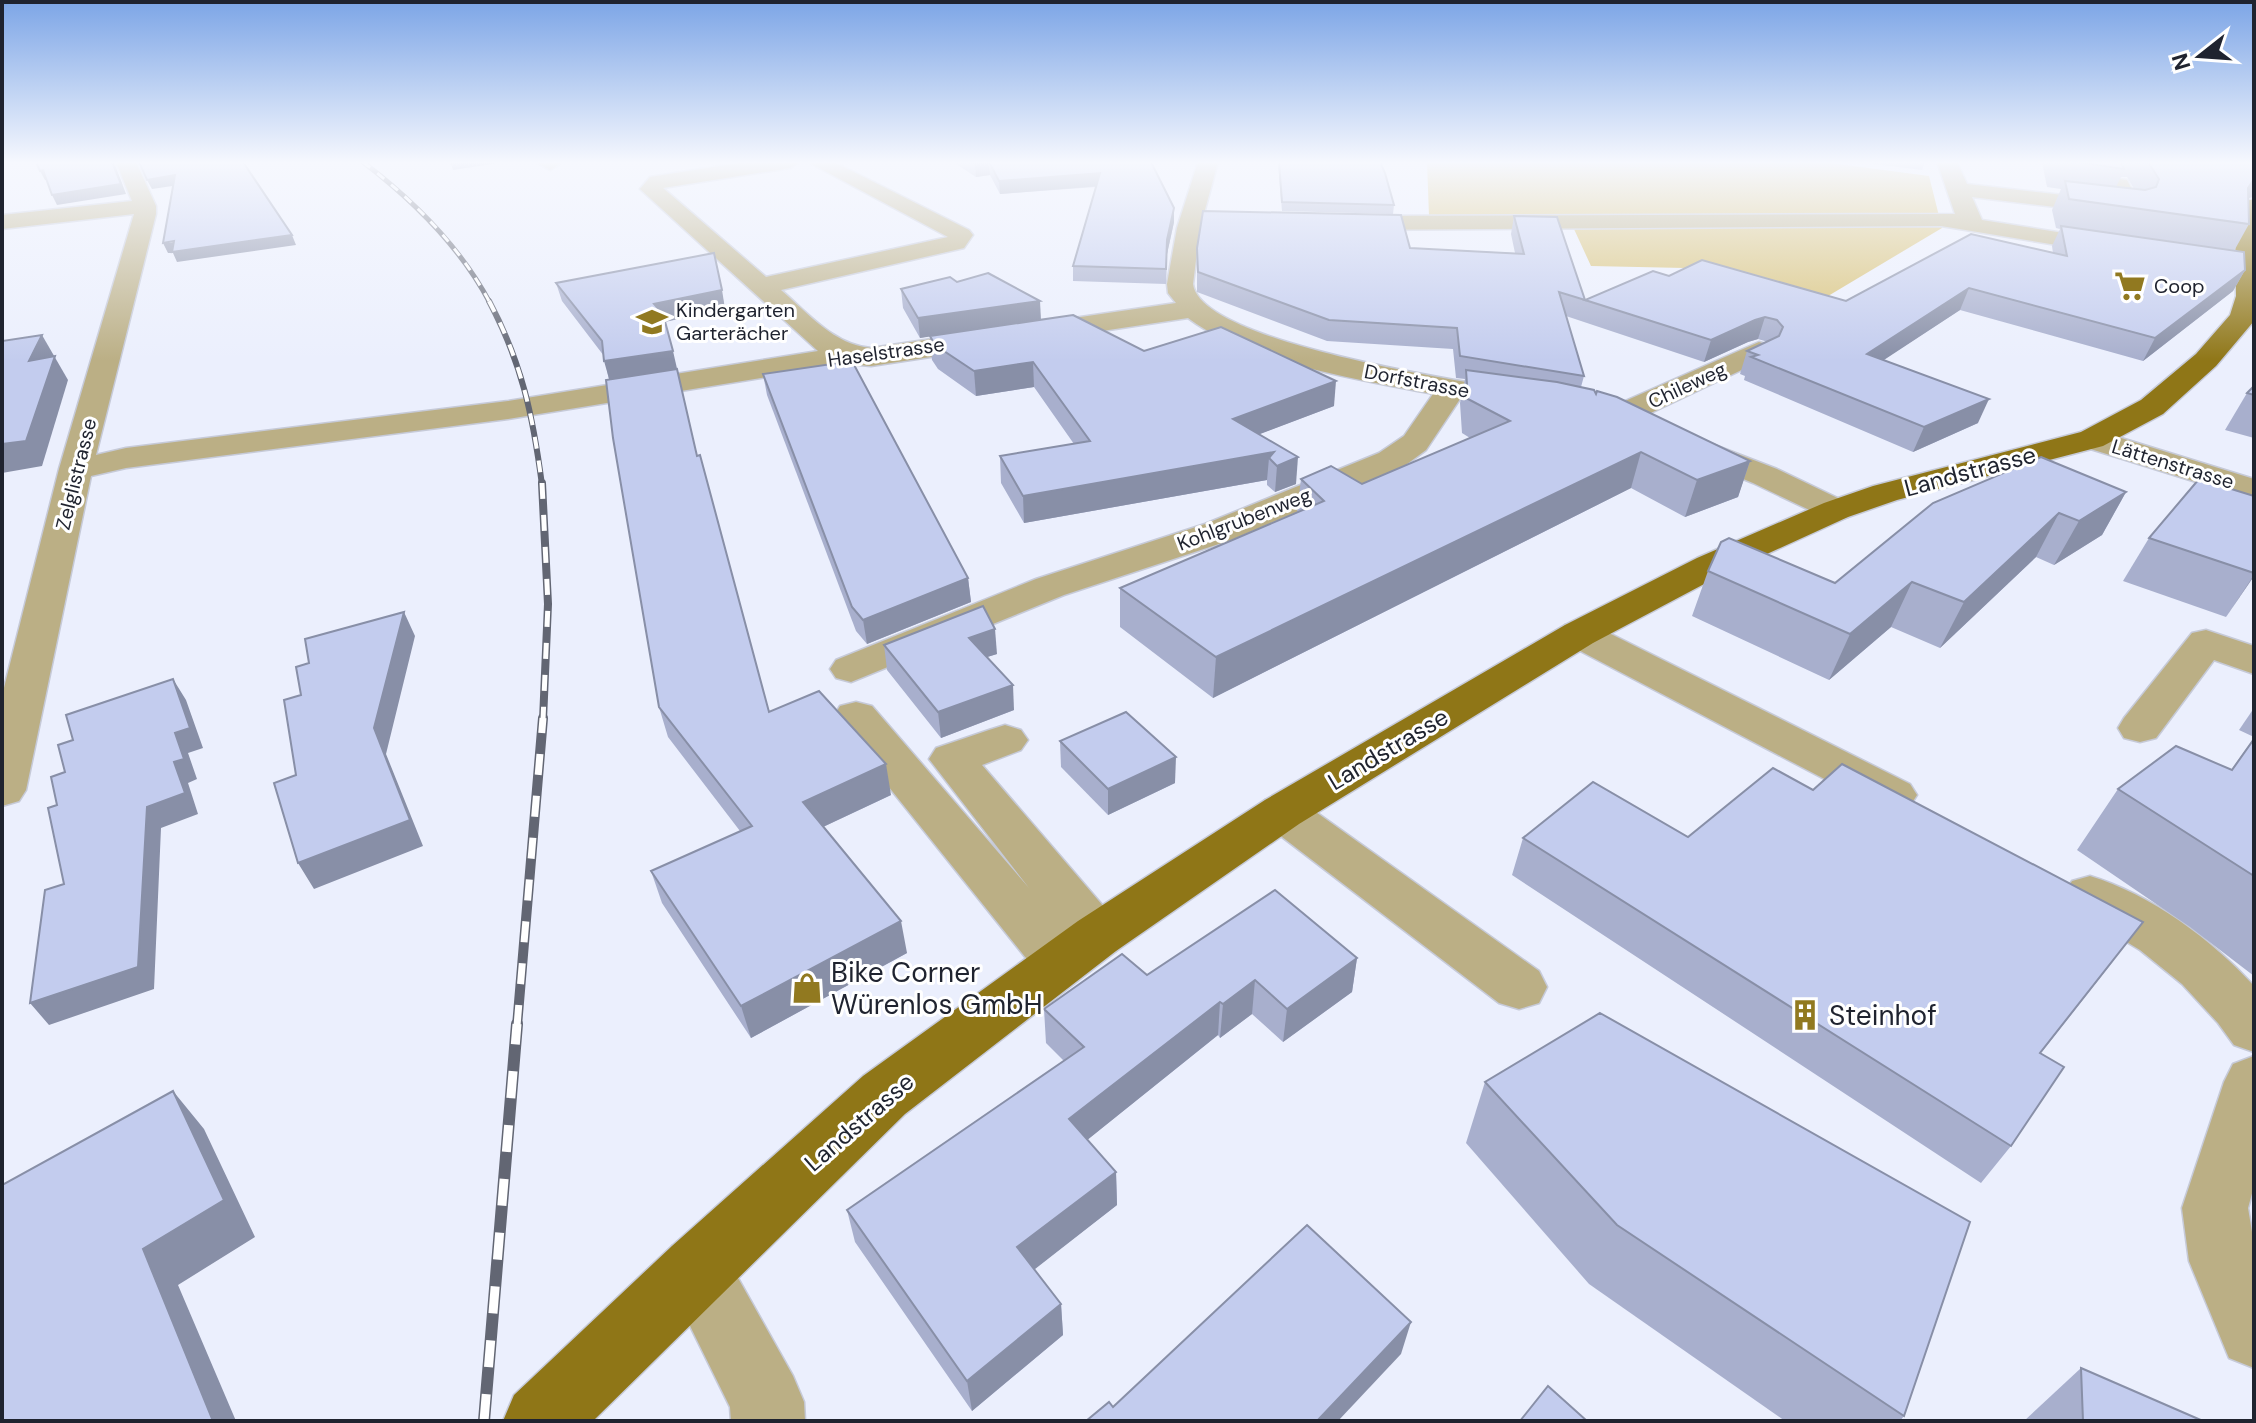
<svg xmlns="http://www.w3.org/2000/svg" width="2256" height="1423" viewBox="0 0 2256 1423" font-family="'DM Sans',sans-serif">
<rect width="100%" height="100%" fill="#ebeffd"/>
<polygon fill="#d8c174" points="1427,162 1823,162 1929,176 1942,228 1813,305 1685,268 1591,266 1568,216 1429,216"/>
<g fill="none" stroke-linecap="round" stroke-linejoin="round">
<defs>
<g id="minor">
<path d="M116,162H136L156,206V214L96,455L126,448L508,401L818,351L640,189L650,177L745,162H800L790,168L663,188L766,277L948,237L808,162H834L969,230L973,235L964,248L781,290C808,313 834,345 871,348L1176,303L1168,293L1167,284L1177,228L1198,162H1218L1200,228L1193,284C1200,343 1466,382 1520,391L1531,394L1535,400L1531,406L1520,409L1460,399L1426,450L1403,467L1231,540L1064,595L851,682L836,678L830,669L836,660L1036,579L1205,524L1379,453L1404,436L1433,394C1361,380 1246,362 1188,318L871,366L848,364L508,419L126,468L91,476L26,790L19,801L2,806V696L59,469L134,214L2,229V215L132,201Z"/>
<polygon points="535,162 559,162 560,164 550,170"/>
<polygon points="1937,162 1957,162 1967,184 2116,201 2108,185 2119,179 2127,180 2142,209 2131,216 1972,197 1982,220 2120,242 2124,247 2120,252 2112,254 1941,226 1343,230 1335,228 1332,223 1335,218 1343,216 1955,214"/>
<path d="M1759,342L1769,345L1773,351L1769,357L1638,419C1627,428 1620,431 1605,428L1600,421L1616,405Z"/>
<polygon points="2092,429 2254,479 2254,500 2081,446 2076,439 2081,432"/>
<polygon points="1691,436 1777,469 1848,503 1854,510 1848,517 1836,521 1824,517 1753,483 1680,453 1675,446 1680,439"/>
<polygon points="1579,622 1593,625 1910,784 1917,795 1910,806 1893,811 1876,806 1565,643 1559,634 1565,625"/>
<polygon points="2206,630 2254,646 2254,674 2214,660 2156,738 2140,742 2124,738 2118,728 2124,718 2192,633"/>
<polygon points="856,702 872,706 1029,888 929,759 936,748 989,730 1005,725 1021,730 1028,740 1021,750 982,765 1116,921 1124,936 1116,951 1097,957 1083,952 1088,963 1080,978 1061,985 1042,978 840,726 834,716 840,706"/>
<polygon points="1282,795 1299,800 1539,971 1547,987 1539,1003 1519,1009 1499,1003 1265,824 1258,812 1265,800"/>
<path d="M2090,876C2152,895 2211,939 2254,986V1052L2234,1045L2218,1023L2182,984L2140,950L2072,909L2064,895L2072,881Z"/>
<polygon points="2254,1056 2254,1186 2248,1208 2254,1244 2254,1368 2229,1358 2189,1261 2182,1208 2224,1082 2233,1064"/>
<polygon points="696,1236 720,1246 793,1376 804,1402 805,1421 731,1421 730,1407 662,1269 672,1246"/>
</g>
<polygon id="major" points="2254,199 2254,321 2216,366 2163,414 2103,446 1897,500 1848,517 1723,574 1593,643 1299,824 1116,951 905,1114 593,1421 503,1421 514,1395 672,1246 863,1076 1078,921 1265,800 1565,625 1697,558 1824,503 1873,486 2081,432 2141,400 2196,354 2230,315 2236,296 2235,219 2246,201"/>
</defs>
<use href="#minor" stroke="#c6cad8" stroke-width="3"/>
<use href="#major" stroke="#c6cad8" stroke-width="3"/>
<use href="#minor" fill="#bbaf85" fill-rule="evenodd"/>
<use href="#major" fill="#8f7617" fill-rule="evenodd"/>
<defs>
<path id="rail-far4" d="M363,162C414,201 460,246 490,303"/>
<path id="rail-far3" d="M489,301C522,363 533,416 542,485"/>
<polyline id="rail-far2" points="542,483 548,604 543,720"/>
<polyline id="rail-far1" points="517,1026 543,718"/>
<polyline id="rail" points="484,1421 517,1024"/>
</defs>
<use href="#rail-far4" stroke="#626673" stroke-width="5"/>
<use href="#rail-far3" stroke="#626673" stroke-width="6"/>
<use href="#rail-far2" stroke="#626673" stroke-width="8"/>
<use href="#rail-far1" stroke="#626673" stroke-width="10"/>
<use href="#rail" stroke="#626673" stroke-width="12"/>
<use href="#rail-far4" stroke="#fff" stroke-width="3" stroke-dasharray="9" stroke-linecap="butt"/>
<use href="#rail-far3" stroke="#fff" stroke-width="4" stroke-dasharray="12" stroke-linecap="butt"/>
<use href="#rail-far2" stroke="#fff" stroke-width="5" stroke-dasharray="16" stroke-linecap="butt"/>
<use href="#rail-far1" stroke="#fff" stroke-width="7" stroke-dasharray="21" stroke-linecap="butt"/>
<use href="#rail" stroke="#fff" stroke-width="9" stroke-dasharray="27" stroke-linecap="butt"/>
</g>
<g fill="#a8afcd" fill-rule="evenodd">
<polygon points="953,162 1151,162 1174,208 1174,222 1167,254 1166,284 1073,281 1073,266 1096,187 1000,194 990,175 976,177"/>
<polygon points="1278,162 1380,162 1394,205 1393,214 1282,211"/>
<polygon points="1858,162 1925,162 1922,170"/>
<path d="M2042,162H2254V197L2248,198L2249,224L2234,251L2245,270L2233,291L2143,361L1960,310L1883,360L1978,423L1913,452L1744,380L1745,376L1740,374L1747,351L1768,342L1758,339L1748,342L1704,362L1566,316L1584,376L1581,387L1750,461L1738,497L1685,517L1631,488L1213,698L1120,627V588L1297,512L1301,479L1362,484L1470,438L1462,433L1460,403L1465,379L1456,378L1453,349L1327,341L1197,292V248H1410L1515,253L1511,234L1514,216L1585,300L1669,276L1846,301L2053,253L2052,246L2060,229L2056,228L2052,210L2061,189L2047,187ZM2121,177H2127L2134,189L2116,187Z"/>
<polygon points="714,253 725,309 665,322 697,456 769,712 891,795 823,827 907,953 751,1038 662,903 651,871 740,831 668,737 659,707 609,380 604,356 562,301 556,283"/>
<polygon points="957,282 1041,319 1144,351 1334,406 1259,434 1296,484 1275,492 1267,485 1267,480 1024,523 1001,483 1000,456 1074,444 1034,387 976,396 938,369 932,360 930,336 920,338 903,308 901,289"/>
<polygon points="763,374 968,578 971,602 867,644 856,631 767,395"/>
<polygon points="2254,386 2254,438 2225,430 2247,393"/>
<polygon points="2126,492 2102,535 2054,565 2036,557 1940,648 1891,627 1829,680 1692,616 1708,571 1835,583"/>
<polygon points="2254,496 2254,576 2226,617 2123,581 2149,538"/>
<polygon points="884,645 997,654 987,657 1014,710 941,738 887,670"/>
<polygon points="2254,708 2254,737 2239,730"/>
<polygon points="2254,738 2254,976 2190,927 2077,850 2118,789 2231,770"/>
<polygon points="1060,741 1175,783 1108,815 1061,767"/>
<polygon points="1688,837 2114,960 2041,1053 2011,1146 1981,1183 1512,875 1523,838"/>
<polygon points="1357,958 1352,992 1283,1042 1252,1014 1220,1038 1218,1035 1087,1140 1116,1172 1117,1205 1034,1269 1061,1304 1063,1335 972,1411 855,1242 847,1210 1064,1061 1046,1043 1044,1009 1147,975"/>
<polygon points="1485,1082 1904,1416 1900,1421 1785,1421 1589,1284 1466,1143"/>
<polygon points="2081,1368 2203,1421 2024,1421"/>
</g>
<g fill="#888fa7">
<polygon points="112,162 114,162 126,194 57,205 52,195"/>
<polygon points="450,162 506,162 453,170"/>
<polygon points="989,162 990,175 976,177 975,164"/>
<polygon points="43,170 48,180 45,180 40,171"/>
<polygon points="1100,173 1100,186 1000,194 999,181"/>
<polygon points="175,175 179,185 152,189 147,180"/>
<polygon points="2254,179 2254,197 2243,199 2232,217"/>
<polygon points="1174,208 1174,222 1167,254 1166,284 1167,240"/>
<polygon points="292,235 296,245 177,262 173,253 168,253 163,243"/>
<polygon points="2245,270 2233,291 2143,361 2155,338"/>
<polygon points="1969,288 1960,310 1858,377 1867,354"/>
<polygon points="722,290 725,309 659,323 654,304"/>
<polygon points="1040,301 1041,320 920,338 918,318"/>
<polygon points="1765,317 1758,339 1748,342 1704,362 1711,340 1755,320"/>
<polygon points="42,335 68,380 42,466 2,473 2,444 29,361"/>
<polygon points="673,351 703,483 610,382 604,361"/>
<polygon points="1033,362 1034,387 976,396 974,371"/>
<polygon points="1336,381 1334,406 1231,445 1233,419"/>
<polygon points="1989,399 1978,423 1913,452 1924,427"/>
<polygon points="1274,452 1269,458 1267,480 1024,523 1023,496"/>
<polygon points="1641,452 1631,488 1213,698 1216,657"/>
<polygon points="1298,457 1296,484 1275,492 1277,466"/>
<polygon points="1750,461 1738,497 1685,517 1697,480"/>
<polygon points="2126,492 2102,535 2054,565 2079,521"/>
<polygon points="2059,513 2036,557 1940,648 1964,602"/>
<polygon points="2254,575 2254,576 2226,617"/>
<polygon points="968,578 971,602 867,644 863,620"/>
<polygon points="1912,582 1891,627 1829,680 1850,634"/>
<polygon points="404,612 415,636 386,754 423,846 314,889 298,863 374,728"/>
<polygon points="995,629 997,654 971,662 969,638"/>
<polygon points="173,679 186,700 203,748 188,753 197,779 188,783 198,814 161,828 154,989 49,1025 30,1003 174,762"/>
<polygon points="1013,685 1014,710 941,738 938,712"/>
<polygon points="1176,757 1175,783 1108,815 1108,789"/>
<polygon points="886,764 891,795 810,833 803,802"/>
<polygon points="901,921 907,953 751,1038 741,1006"/>
<polygon points="1357,958 1352,992 1283,1042 1287,1009"/>
<polygon points="1255,980 1252,1014 1220,1038 1223,1004"/>
<polygon points="1220,1002 1218,1035 1071,1153 1069,1119"/>
<polygon points="173,1091 204,1129 255,1237 178,1285 236,1421 213,1421 143,1249"/>
<polygon points="1116,1172 1117,1205 1021,1280 1017,1247"/>
<polygon points="1061,1304 1063,1335 972,1411 967,1381"/>
<polygon points="1411,1322 1401,1354 1338,1421 1317,1421"/>
</g>
<g fill="#c3ccee" stroke="#888fa7" stroke-width="2">
<polygon points="36,162 112,162 121,184 52,195 43,170 40,171"/>
<polygon points="139,162 243,162 292,235 172,252 174,241 163,243 175,175 147,180"/>
<polygon points="972,162 1151,162 1174,208 1167,240 1166,269 1073,266 1100,173 999,181 989,162 975,164"/>
<polygon points="1279,162 1380,162 1385,173 1394,205 1282,202"/>
<polygon points="2078,162 2121,162 2124,169"/>
<polygon points="2148,162 2254,162 2254,179 2248,188 2249,224 2069,199 2065,181 2145,190 2156,187 2159,179"/>
<polygon points="1203,211 1401,215 1410,248 1524,254 1514,216 1557,217 1585,300 1559,292 1584,376 1460,356 1457,328 1329,320 1198,272 1197,248"/>
<polygon points="2061,226 2244,252 2245,270 2155,338 1969,288 1867,354 1989,399 1924,427 1751,357 1758,355 1747,351 1779,336 1783,327 1777,320 1765,317 1755,320 1711,340 1585,300 1653,271 1669,276 1702,260 1846,301 1971,234 2067,256"/>
<polygon points="714,253 722,290 654,304 663,314 673,351 604,361 602,341 556,283"/>
<polygon points="988,273 1040,301 918,318 901,289 950,277 957,282"/>
<polygon points="1073,315 1144,351 1221,327 1336,381 1233,419 1298,457 1277,466 1269,458 1274,452 1023,496 1000,456 1090,441 1033,362 974,371 935,345 930,336"/>
<polygon points="42,335 29,361 55,356 26,441 2,444 2,341"/>
<polygon points="852,361 968,578 863,620 852,607 763,374"/>
<polygon points="677,369 697,456 700,455 769,712 819,691 886,764 803,802 901,921 741,1006 651,871 752,826 659,707 613,438 606,380"/>
<polygon points="1466,370 1557,382 1594,390 1596,394 1597,391 1617,397 1750,461 1697,480 1641,452 1216,657 1120,588 1324,501 1301,479 1331,466 1362,484 1510,421 1468,399"/>
<polygon points="2254,386 2254,395 2247,393"/>
<polygon points="2041,457 2126,492 2079,521 2059,513 1964,602 1912,582 1850,634 1708,571 1721,542 1729,538 1835,583 1933,503"/>
<polygon points="2199,479 2254,496 2254,573 2149,538"/>
<polygon points="983,606 995,629 969,638 1013,685 938,712 884,645"/>
<polygon points="404,612 374,728 410,820 298,863 274,783 296,775 284,700 301,695 296,667 309,663 305,639"/>
<polygon points="173,679 190,728 175,733 184,759 174,762 185,793 147,807 138,967 30,1003 45,890 64,884 48,808 57,805 51,777 65,772 58,745 73,740 66,715"/>
<polygon points="1126,712 1176,757 1108,789 1060,741"/>
<polygon points="2254,739 2254,876 2118,789 2176,746 2232,770"/>
<polygon points="1842,764 2143,922 2040,1053 2064,1067 2011,1146 1523,838 1593,782 1688,837 1773,768 1813,790"/>
<polygon points="1275,890 1357,958 1287,1009 1255,980 1223,1004 1220,1002 1069,1119 1116,1172 1017,1247 1061,1304 967,1381 847,1210 1084,1047 1044,1009 1122,954 1147,975"/>
<polygon points="1600,1013 1970,1222 1904,1416 1617,1225 1485,1082"/>
<polygon points="173,1091 224,1200 143,1249 213,1421 2,1421 2,1185"/>
<polygon points="1307,1225 1411,1322 1317,1421 1086,1421 1109,1402 1113,1407"/>
<polygon points="2081,1368 2203,1421 2083,1421"/>
<polygon points="1548,1386 1587,1421 1520,1421"/>
</g>
<linearGradient id="sky" x2="0" y2="1"><stop stop-color="#7ca5e6"/><stop offset="0.45" stop-color="#f6f8fe"/><stop offset="1" stop-color="#f6f8fe" stop-opacity="0"/></linearGradient>
<rect width="2256" height="361" fill="url(#sky)"/>
<defs>
<symbol id="supermarket-bare" viewBox="-9 -9 18 18"><path d="M-6-5.5h2.5l.6 2H6L4.5 2H-2.5L-4.4-4H-6ZM-1.5 3.2a1.3 1.3 0 1 0 .1 0ZM3 3.2a1.3 1.3 0 1 0 .1 0Z" fill="#917920" stroke="#fff" stroke-width="2.5" paint-order="stroke"/></symbol>
<symbol id="school-bare" viewBox="-9 -9 18 18"><path d="M0-5L7-2L0 1L-7-2ZM-4 1L0 2.5L4 1V4Q0 6-4 4Z" fill="#917920" stroke="#fff" stroke-width="2.5" paint-order="stroke"/></symbol>
<symbol id="shop-bare" viewBox="-9 -9 18 18"><path d="M-5-2.5h2.3a2.7 3.5 0 0 1 5.4 0H5L5.5 6h-11ZM-1.5-2.5h3a1.5 2.3 0 0 0-3 0Z" fill="#917920" stroke="#fff" stroke-width="2.5" paint-order="stroke"/></symbol>
<symbol id="building-bare" viewBox="-9 -9 18 18"><path d="M-4-6H4V6H1V3H-1V6H-4ZM-2.5-4.3h1.7v1.8h-1.7ZM.8-4.3h1.7v1.8H.8ZM-2.5-1h1.7V.8h-1.7ZM.8-1h1.7V.8H.8Z" fill="#917920" stroke="#fff" stroke-width="2.5" paint-order="stroke"/></symbol>
</defs>
<g fill-rule="evenodd">
<use href="#supermarket-bare" x="2108" y="264" width="44" height="44"/>
<use href="#school-bare" x="630" y="300" width="44" height="44"/>
<use href="#shop-bare" x="785" y="966" width="44" height="44"/>
<use href="#building-bare" x="1783" y="993" width="44" height="44"/>
</g>
<g text-anchor="middle" dominant-baseline="central" stroke-width="6" stroke-linejoin="round" paint-order="stroke">
<g font-size="20" fill="#1f232f" stroke="#fff" text-anchor="start">
<text x="2154" y="286">Coop</text>
<text x="676" y="310">Kindergarten<tspan x="676" dy="23">Garterächer</tspan></text>
</g>
<g font-size="20" fill="#1f232f" stroke="#fff">
<text transform="translate(886 352) rotate(-8)">Haselstrasse</text>
<text transform="translate(1417 381) rotate(11)">Dorfstrasse</text>
<text transform="translate(1687 385) rotate(-25)">Chileweg</text>
<text transform="translate(2173 464) rotate(17)">Lättenstrasse</text>
<text transform="translate(76 474) rotate(-76)">Zelglistrasse</text>
<text transform="translate(1244 519) rotate(-21)">Kohlgrubenweg</text>
</g>
<g font-size="24" fill="#1f232f" stroke="#fff">
<text transform="translate(1970 471) rotate(-15)">Landstrasse</text>
<text transform="translate(1388 749) rotate(-31)">Landstrasse</text>
<text transform="translate(859 1122) rotate(-41)">Landstrasse</text>
</g>
<g font-size="28" fill="#1f232f" stroke="#fff" text-anchor="start">
<text x="831" y="972">Bike Corner<tspan x="831" dy="32">Würenlos GmbH</tspan></text>
<text x="1829" y="1015">Steinhof</text>
</g>
</g>
<rect width="2256" height="1423" fill="none" stroke="#1f232f" stroke-width="8"/>
<g transform="translate(2200 56) rotate(253)" stroke="#ffffff" stroke-width="6" paint-order="stroke">
<path d="M0-6L14 30L0 20L-14 30Z" fill="#1f232f"/>
<text y="-12" font-size="22" font-weight="bold" text-anchor="middle" fill="#1f232f">N</text>
</g>
</svg>
